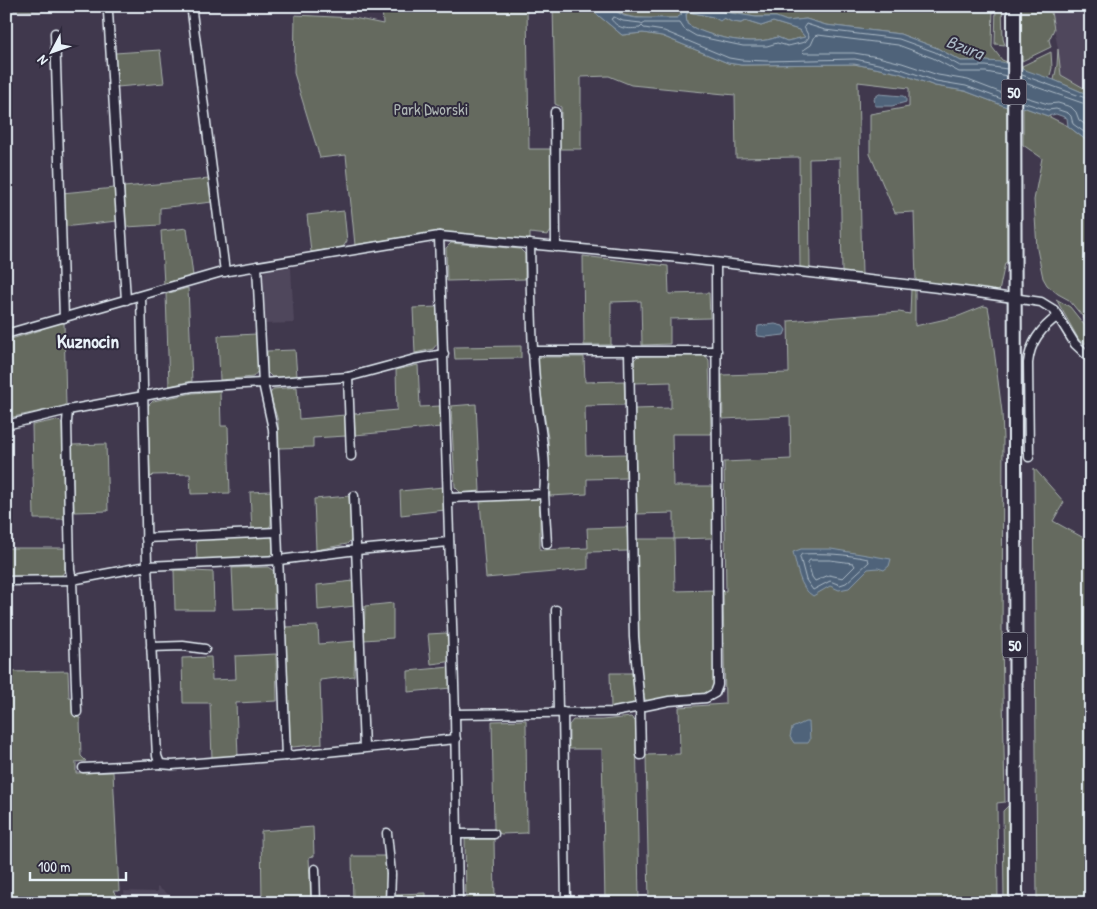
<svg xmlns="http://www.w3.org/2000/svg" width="1097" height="909" viewBox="0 0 1097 909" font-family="'Patrick Hand',sans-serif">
<rect width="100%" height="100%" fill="#40384d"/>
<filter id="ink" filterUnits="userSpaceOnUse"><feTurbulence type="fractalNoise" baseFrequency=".02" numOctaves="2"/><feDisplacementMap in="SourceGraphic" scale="10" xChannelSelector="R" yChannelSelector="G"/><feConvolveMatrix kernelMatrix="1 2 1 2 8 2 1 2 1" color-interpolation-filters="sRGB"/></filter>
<g filter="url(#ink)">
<g fill="#4f465b">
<polygon points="1050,6 1091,6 1091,92 1061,75 1058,49"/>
<polygon points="291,267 294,323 265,324 262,275 267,270"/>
<polygon points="157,887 179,901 180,900 184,903 125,903 124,891 157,892"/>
</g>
<g fill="#656b5e" stroke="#a6aeab">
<polygon points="6,6 132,6 57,11 6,10"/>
<polygon points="382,6 527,6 529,149 551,149 552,230 548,235 530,233 530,240 443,233 442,231 355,245 346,155 320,158 294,73 295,15 354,18 383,24"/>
<polygon points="553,6 587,6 622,35 643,33 662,36 728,63 741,65 854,64 875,68 899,73 935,86 965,91 1007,107 1007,262 1005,263 999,292 916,282 914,212 895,213 870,154 870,114 909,107 909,88 858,82 862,276 842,273 840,158 809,159 810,270 800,269 799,157 736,158 735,95 631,85 609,76 581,77 581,149 559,149 559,121 561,119 561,107 555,104"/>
<path d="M607,6H674L682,15L677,18C653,18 626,22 607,6Z"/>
<polygon points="688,6 993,6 992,47 1002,60 1007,62 1007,64 986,61 961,61 937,48 900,34 826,25 806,19 787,21 776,17 756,17"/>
<polygon points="996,6 1002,6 1003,39 1005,45 995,44"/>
<polygon points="1020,6 1050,6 1054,29 1049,40 1051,47 1022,61 1022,52 1020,51"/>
<path d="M689,12L713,17L720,20L724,18L732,22L741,23L745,21L761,26L773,22L799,30L805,37L787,41L777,37C754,47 706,37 687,24L686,14Z"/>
<polygon points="1058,49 1061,75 1091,92 1091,96 1054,80 1057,65"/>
<polygon points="160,50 164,83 117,87 115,53"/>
<polygon points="1051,52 1052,68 1049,79 1023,70 1022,66"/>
<polygon points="1023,107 1048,116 1068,126 1091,144 1091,327 1069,300 1058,294 1047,285 1043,278 1037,249 1034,200 1042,158 1023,145"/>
<polygon points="209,179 212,202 160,208 160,225 126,227 124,187"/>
<polygon points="115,188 117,221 63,227 62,193"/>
<polygon points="344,211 347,241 343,247 311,252 307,215"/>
<polygon points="187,228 193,276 164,284 161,231"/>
<polygon points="451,243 520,249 525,254 525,279 447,281 446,248"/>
<polygon points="583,256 668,266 669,294 709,293 710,318 670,319 670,344 642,345 641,301 611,302 611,345 584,345"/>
<polygon points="188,288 192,381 169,386 166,294"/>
<polygon points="911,288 915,288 915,326 959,316 984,306 988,307 990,318 1002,412 1003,439 1002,638 1005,802 997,803 998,903 649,903 646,755 680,754 679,707 725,704 723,591 726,591 724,462 791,459 790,416 723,419 722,375 789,373 788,321 899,312 910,314"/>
<polygon points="1056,299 1070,307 1089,331 1089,336 1085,344 1079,340"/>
<polygon points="437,307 438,343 433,349 415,353 413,308"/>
<polygon points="64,322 66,406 8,418 6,416 6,342 8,340 41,330 41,328"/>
<polygon points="256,334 258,371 253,377 220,380 218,336"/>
<polygon points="521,346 521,358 455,359 454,347"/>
<polygon points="295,350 297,376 272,377 267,372 267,351"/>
<polygon points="705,355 709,360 711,434 672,434 673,486 712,486 713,538 674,539 675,591 714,590 715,688 711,693 677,695 649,702 644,698 639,648 637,539 674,539 674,513 637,514 634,409 671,408 671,382 634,383 633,361 638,356"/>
<polygon points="541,357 584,357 585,382 624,381 625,405 585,406 586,455 626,454 626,478 587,479 587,494 550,496 548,438 536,362"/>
<polygon points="418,365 420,407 440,406 441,427 355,435 354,414 397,410 396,370"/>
<polygon points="297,387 299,419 345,415 346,436 313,438 313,447 279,448 278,421 270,394 273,389"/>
<polygon points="220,391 221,426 228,426 230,493 191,494 190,474 153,475 150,478 148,406 153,401 193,393"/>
<polygon points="476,404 480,491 461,493 455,487 451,406"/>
<polygon points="57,420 62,423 64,519 34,519 32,425"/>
<polygon points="106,444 108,511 74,512 72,445"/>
<polygon points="1034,468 1064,502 1053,521 1091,542 1091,903 1037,903"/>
<polygon points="444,487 445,510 401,515 400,491"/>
<polygon points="271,491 271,524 268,530 252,531 250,492"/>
<polygon points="349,496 352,539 347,544 316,550 314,499"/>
<polygon points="537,498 540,501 540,550 588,548 587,528 627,527 628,551 588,552 588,569 486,578 480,501"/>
<polygon points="272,536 273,552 268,557 197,559 196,538"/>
<polygon points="6,548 65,548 65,571 61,576 7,577"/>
<polygon points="268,567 274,571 274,608 234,609 232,568"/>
<polygon points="174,570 213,572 214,610 175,610"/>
<polygon points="354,581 355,606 318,610 317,585"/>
<polygon points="393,603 393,638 364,640 365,606"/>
<polygon points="318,626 319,644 355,641 354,676 320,680 322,744 293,747 288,743 285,627"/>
<polygon points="446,633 449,635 450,658 447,662 431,664 428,634"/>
<polygon points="276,654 277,701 236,703 238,757 212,759 210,703 183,703 182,658 211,657 212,680 236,679 235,656"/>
<polygon points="450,667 451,688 408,692 408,671"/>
<polygon points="68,671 69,697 74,698 75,717 80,718 81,756 86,761 76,762 76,773 113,772 119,891 113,891 117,895 117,903 6,903 6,672"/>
<polygon points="610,673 632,673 635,700 630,706 611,708"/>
<polygon points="631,717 636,722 639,903 605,903 602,749 569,749 569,725 573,720 602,720"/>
<polygon points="526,720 527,833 501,834 494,830 492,721"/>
<polygon points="1010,804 1010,903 1004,903 1003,811"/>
<polygon points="313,827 314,856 309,857 311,903 262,903 261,831"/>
<polygon points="465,839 494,839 495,903 466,903"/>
<polygon points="352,856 386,856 387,903 353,903"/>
<polygon points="426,893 426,903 396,903 396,894"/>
</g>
<g fill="#4f647a" stroke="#8c9cac" fill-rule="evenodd">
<path d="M587,6H607L624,16L637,18H677L682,14L674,6H688L756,17H776L787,21L806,19L826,25L900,34L937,48L961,61H986L1002,62L1054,80L1091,96V144L1068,126L1067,118L1056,114L1048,116L1023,107H1007L965,91L935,86L899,73L875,68L854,64L741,65L728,63L662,36L643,33L622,35ZM689,12L713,17L720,21L724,18L732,22L741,23L745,21L761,26L773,22L799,30L805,37L787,41L777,37C754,47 707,37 687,24L686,14Z"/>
<polygon points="879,94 903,96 906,98 906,102 892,106 875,106 874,98"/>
<polygon points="775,324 783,326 786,330 784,335 766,337 758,336 757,333 758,326"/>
<path d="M801,549H831L891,559L889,566L884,570L878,568L868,569L849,588L839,590L830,586L813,596C799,588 797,566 793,552Z"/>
<polygon points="805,722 809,722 810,740 808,743 794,743 790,737 792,728"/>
</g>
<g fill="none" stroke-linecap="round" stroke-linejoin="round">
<g stroke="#abb9c6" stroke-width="1">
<path d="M1007,69L986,66H960L935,52L899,39L825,30L806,24L804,27L809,37L805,42L788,46L777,43L767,46H743L696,36L684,29L680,23H645L642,25L641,23L623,21L614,17L611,19C619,30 628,29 640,28L642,26L644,28L664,31L729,58L741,60L767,61L855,59L901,69L936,81L966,86L1007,101"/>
<polyline points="1022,75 1091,100"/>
<polyline points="1007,76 986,72 959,72 933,58 898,45 818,35 815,36 811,45 802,51 804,53 854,53 878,57 902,63 938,75 968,80 1007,95"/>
<polyline points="1022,82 1091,106"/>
<polyline points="1022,96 1048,104 1058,103 1071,107 1076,112 1079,120 1091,129"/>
<polyline points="1022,102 1048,110 1056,109 1068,113 1071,116 1073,124 1091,137"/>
<path d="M802,554C824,553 846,554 868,559L869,562L846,583L840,585L830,581L813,590L806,580L800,557Z"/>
<polygon points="810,560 830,560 853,563 855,566 843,578 829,575 815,581 812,577 808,563"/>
</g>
<defs>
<g id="minor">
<polyline points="108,12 126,300"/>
<polyline points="192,12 225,272"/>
<polyline points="55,33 64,318"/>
<polyline points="555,112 556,247"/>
<polyline points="439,236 455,714 458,903"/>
<polyline points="257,266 263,383 348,377 415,359 444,354"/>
<polyline points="141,296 147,566 279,560 357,550 449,542"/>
<polyline points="6,334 222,272 439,236 680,258 964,291 1041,302 1054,310 1075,344 1091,359"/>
<polyline points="532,351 717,351"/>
<polyline points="348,377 351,456"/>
<polyline points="68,410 67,422 70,570 72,580 77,712"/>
<polyline points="6,425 68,410 192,387 263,383 273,429 286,756 456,739"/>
<path d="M1029,457L1028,363C1030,342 1041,328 1058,316"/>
<polyline points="544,494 547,544"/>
<polyline points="354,496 364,748"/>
<path d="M449,498L544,494C548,459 539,426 536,391C531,342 531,293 530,244"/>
<polyline points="146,538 277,532"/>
<polyline points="6,581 72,580 147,566 157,756 160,764 83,768"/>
<polyline points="556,610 558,712"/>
<polyline points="151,647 183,646 205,649"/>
<polyline points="563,712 566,903"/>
<polyline points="455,714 614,712 640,707 634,637 629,350"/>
<polyline points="641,755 640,707 669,701 706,698 715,693 718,685 716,263"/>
<polyline points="160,764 172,765 286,756"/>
<polyline points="387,833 391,874 390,903"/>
<polyline points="457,834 494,834"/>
<polyline points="315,869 316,903"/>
</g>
<polyline id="primary" points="1014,6 1016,903"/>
</defs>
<use href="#minor" stroke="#e8f1f8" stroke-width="11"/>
<use href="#primary" stroke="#e8f1f8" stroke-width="16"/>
<use href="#minor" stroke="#2f2a3d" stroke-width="8"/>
<use href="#primary" stroke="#2f2a3d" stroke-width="12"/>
</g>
</g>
<g text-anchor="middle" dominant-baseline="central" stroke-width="4" stroke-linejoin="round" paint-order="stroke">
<g fill="#2f2a3d" stroke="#b0b5c0" stroke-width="1">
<rect x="1001.5" y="79.5" width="25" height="25" rx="4"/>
<rect x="1002.5" y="632.5" width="25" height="25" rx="4"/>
</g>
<g font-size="15" font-weight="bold" fill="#e8f1f8">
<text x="1014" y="92">50</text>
<text x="1015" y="645">50</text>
</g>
<g font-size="16" fill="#adb5b3" stroke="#2f2a3d">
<text x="431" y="109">Park Dworski</text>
</g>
<g font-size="18" font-style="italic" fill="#abb9c6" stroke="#2f2a3d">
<text transform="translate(965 47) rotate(21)">Bzura</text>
</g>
<g font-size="19" font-weight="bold" fill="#e8f1f8" stroke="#2f2a3d">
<text x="88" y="341">Kuznocin</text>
</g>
</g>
<rect width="1097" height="909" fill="none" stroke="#2f2a3d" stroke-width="25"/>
<rect x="12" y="12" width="1072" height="884" fill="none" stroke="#e8f1f8" stroke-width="2" filter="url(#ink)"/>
<g transform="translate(52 52) rotate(229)" stroke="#2f2a3d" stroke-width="4" paint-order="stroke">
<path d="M0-4L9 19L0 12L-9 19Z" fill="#e8f1f8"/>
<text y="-8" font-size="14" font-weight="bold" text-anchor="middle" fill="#e8f1f8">N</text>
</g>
<path d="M30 872v8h96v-8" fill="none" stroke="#e8f1f8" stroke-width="2.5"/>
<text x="38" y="872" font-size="15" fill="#e8f1f8" stroke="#2f2a3d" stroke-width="4" paint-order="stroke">100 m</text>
</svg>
